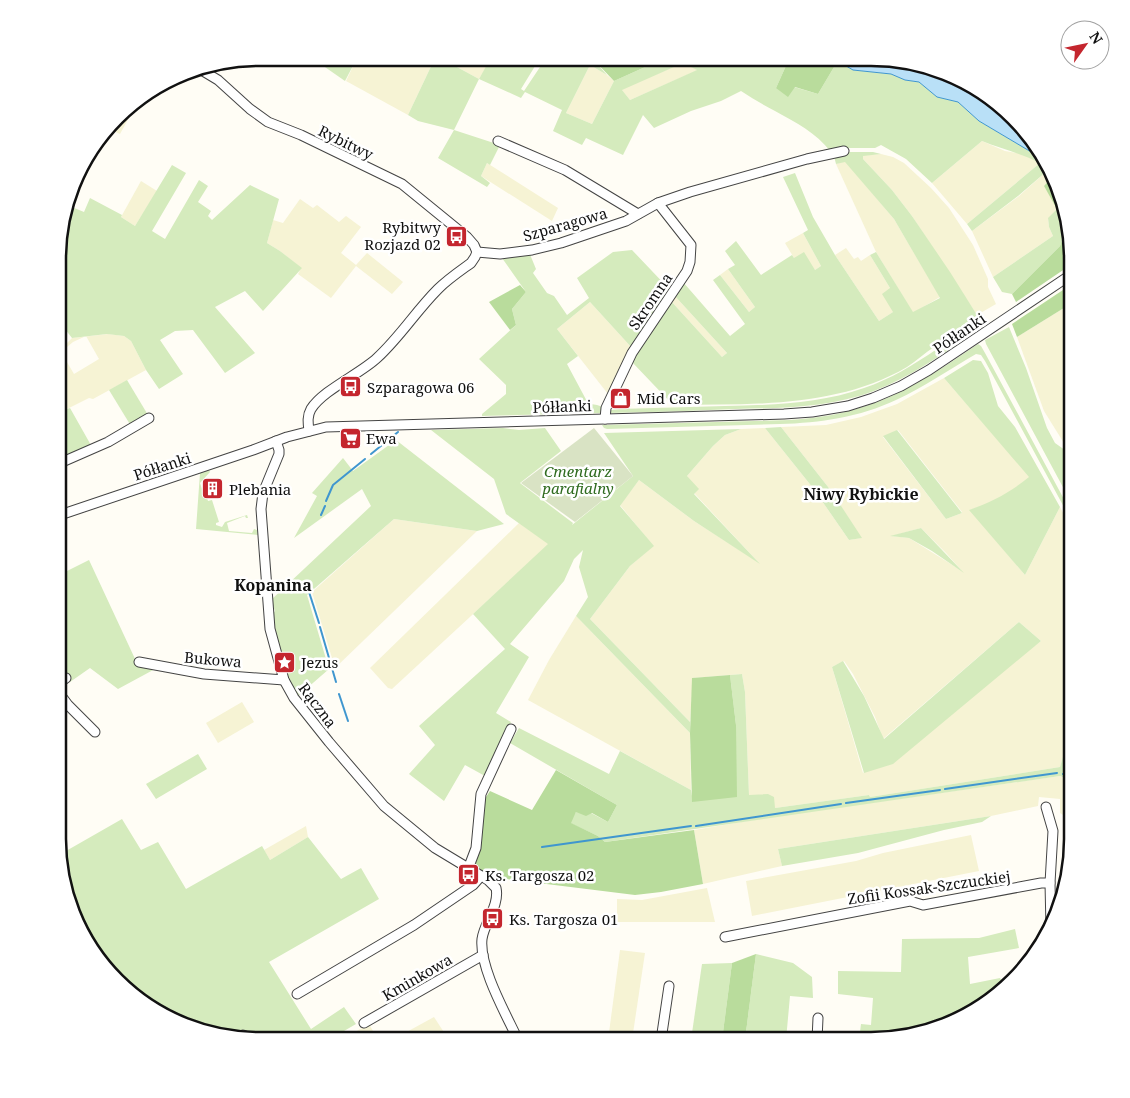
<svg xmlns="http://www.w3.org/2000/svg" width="1130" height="1098" viewBox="0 0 1130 1098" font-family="'Noto Serif',serif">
<rect width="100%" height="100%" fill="#fffdf5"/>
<g fill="#f6f3d4" fill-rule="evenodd">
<polygon points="357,58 435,58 408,115 346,81"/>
<polygon points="448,58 485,58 490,61 479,79 446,61"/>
<polygon points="683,63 698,70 630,100 621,89"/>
<polygon points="590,65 607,75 614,81 592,124 566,113"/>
<polygon points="133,104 136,105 120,134 109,129 126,107"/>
<polygon points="982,141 1005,151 1023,154 1040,163 967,224 932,183"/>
<polygon points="881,154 893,157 904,163 931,188 949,208 973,245 988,279 988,287 996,304 977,315 912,216 892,190 863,159 863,155"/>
<polygon points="845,161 894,219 940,297 913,313 876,252 836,164"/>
<polygon points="487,163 558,208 552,221 481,176"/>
<polygon points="1047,171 1051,178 1044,186 1058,208 1048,219 1049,227 1053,236 993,277 972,231 1019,196"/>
<polygon points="141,181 157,191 135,226 121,217"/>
<polygon points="300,199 313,208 317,205 339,222 346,216 361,227 341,253 356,265 367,253 403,282 392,294 356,266 331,298 298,274 301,268 280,251 267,243 273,220 283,223"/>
<polygon points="803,233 821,266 815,270 794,258 785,243"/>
<polygon points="846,248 854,259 858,257 861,261 870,255 890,288 893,312 879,321 835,255"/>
<polygon points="728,269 755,307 749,312 720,275"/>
<polygon points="674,295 727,353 722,357 670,300"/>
<polygon points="590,302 632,348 608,394 557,329"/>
<polygon points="1072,303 1072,444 1067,448 1044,411 1017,337"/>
<path d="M108,334L124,336L131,341L146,370L93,399L89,398L67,409L62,401L60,402L61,349L72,338ZM86,336L99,359L74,374L61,352L73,342Z"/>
<path d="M944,378L1030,477L1010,492L991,503L970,510L1025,575L1060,507L1072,530V731L1060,767L870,797L869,795L775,808L749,795L745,692L742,674L693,678L690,722L590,619L630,566L653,546L620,505L639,480L694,521L758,562L694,493L687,476L713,446L725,435L741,429L765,428L813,488L849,540L861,538L832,492L781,427L826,425L861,417L897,404ZM898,430L962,512V513L946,519L883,437ZM921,528L946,553L962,571L909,538L892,536ZM1019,622L1041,641L863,773L832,667L844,661L853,674L875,717L883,739Z"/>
<polygon points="394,519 477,531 335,668 312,592"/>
<polygon points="519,523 549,544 392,689 388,688 370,668"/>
<polygon points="576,616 690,733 691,790 528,700 549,660"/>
<polygon points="242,702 254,722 218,743 206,723"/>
<polygon points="1060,776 1072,782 1072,821 1060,813 1060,799 1039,797 1038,806 991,816 778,849 782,866 703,884 694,830 771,817"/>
<polygon points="306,826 308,837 270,860 264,850"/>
<polygon points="971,835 979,871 752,916 746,881 856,861 883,853"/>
<polygon points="707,888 715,922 617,922 617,899 642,900"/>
<polygon points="620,950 645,953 632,1040 608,1040"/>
<polygon points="434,1017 449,1040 392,1040"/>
<polygon points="369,1024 378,1040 341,1040"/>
</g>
<g fill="#d5ebbd" fill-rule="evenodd">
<polygon points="326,58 357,58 345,81 322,65"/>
<path d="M435,58H448L446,61L479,79L489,61L485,58H540L521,89L524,91L546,58H592L607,75L590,65L566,113L592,124L614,81L663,59H789L776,88L794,87L818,94L837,62L853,70L891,74L905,80L919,82L937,97L958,102L979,121L1043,159L1054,179L1051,178L1047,171L1018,196L972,231L967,224L1040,163C1021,153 1001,149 982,141L932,183L906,159L881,145L875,148H848L831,152C815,132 797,123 775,111C763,105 752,98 741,91L721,101L691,111L654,128L643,115L623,155L586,138L582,145L553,131L562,110L525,92L521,98L479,79L454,130L500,145L490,165L487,163L481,176L490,183L487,187L438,158L454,130L418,121L408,115ZM683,63L697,70L630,100L622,90Z"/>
<path d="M850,152H873L881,154L863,156V159L892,190L912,216L950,272L977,315L976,331C944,353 911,377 874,391C829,408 782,408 735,409C693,411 651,412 609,413L611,410L619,409C654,408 690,407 725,406C771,405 819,404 864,388C891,379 913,365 937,349L934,347C925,353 916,361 907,367C837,408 751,404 673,405L631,361L670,300L722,357L727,353L674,295L683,282L730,336L745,324L713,280L720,275L749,312L755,307L728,269L735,265L725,251L736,241L761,275L792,255L794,258L804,252L815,270L821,266L803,233L808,230L783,177L795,173L813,217L835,255L879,321L893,312L882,294L890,288L870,255L876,252L913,312L940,298L894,219L845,162L836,164L834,156Z"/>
<polygon points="172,165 186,173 152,231 165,239 199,180 208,186 198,202 211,211 208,216 212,220 250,185 279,199 267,243 280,251 302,268 263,311 245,291 215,307 255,353 225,373 193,330 175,331 160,340 183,374 159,389 146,370 131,341 124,336 107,334 72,338 61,324 61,220 67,205 84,212 90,198 122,215 121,217 135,226"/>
<polygon points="1058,208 1067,226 1060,246 1012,294 1002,292 993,277 1053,236 1049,227 1048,218"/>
<polygon points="632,250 671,291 632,348 590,302 557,329 578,356 567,364 590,407 591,404 597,405 603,407 602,413 482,416 482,414 506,394 506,385 479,359 516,325 512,309 526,292 502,258 529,252 536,269 533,273 547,293 554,296 567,315 589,298 577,278 613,252"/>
<polygon points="1009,327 1026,368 1047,428 1055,443 1072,455 1072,504 986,344 985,340"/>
<path d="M978,344L981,346L985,353L1072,514V522L985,361L981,355L976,354C950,369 924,387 896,400C860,417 820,423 780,424L607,429L604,428L602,425L790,420C871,415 913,388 978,344Z"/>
<path d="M973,360L981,361L988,373L998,406L1015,427L1060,507L1025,575L969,510C992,502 1011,492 1029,477L944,378Z"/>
<polygon points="127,380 148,415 131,426 109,390"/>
<polygon points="62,401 67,409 70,408 92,447 60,460 60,402"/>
<polygon points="781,427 832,492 862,538 849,540 813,488 765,428"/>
<polygon points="503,428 519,430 545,428 561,451 520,483 573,523 572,525 633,476 604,433 741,429 725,435 713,446 687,476 699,489 694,494 760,564 694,521 639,480 620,506 654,546 630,566 590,619 690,722 690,733 576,616 588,597 579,567 583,550 574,559 564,581 510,644 529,657 496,713 511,722 485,776 465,765 444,801 409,774 435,745 419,726 505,649 473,614 548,544 506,514 494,479 431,430"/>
<polygon points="897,430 962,513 946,519 883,436"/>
<path d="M396,440L504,524L477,531L394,519L307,595L329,669L298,696C283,673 276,641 272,615L275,611L271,600L371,506L362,489L294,538L317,496L312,493L343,458L353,471Z"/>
<polygon points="209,470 210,472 200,483 204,495 206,494 208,501 212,500 219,522 216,523 216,525 222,527 225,522 247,515 248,518 246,518 245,516 227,523 229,531 252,533 254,529 257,530 258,535 196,529 200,473"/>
<polygon points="921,528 964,573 932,551 909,538 890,536"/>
<polygon points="89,560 136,661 155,669 118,689 90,668 70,682 65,672 59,673 59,575"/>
<polygon points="1019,622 1041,641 893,764 864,773 832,667 843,661 864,696 884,739"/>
<polygon points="742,674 745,692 749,795 768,794 774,797 775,808 869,795 870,797 1060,767 1071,730 1072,781 1060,776 605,842 598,836 570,823 576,812 591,813 608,822 617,805 510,743 519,728 609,774 620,751 691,790 693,802 736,725 730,675"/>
<polygon points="198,754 207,769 156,799 146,784"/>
<polygon points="991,816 982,822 944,830 858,853 782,866 778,849"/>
<polygon points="122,819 141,850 158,842 186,889 262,846 270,860 308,837 341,879 361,868 379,899 269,962 311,1029 344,1007 356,1024 332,1038 333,1040 265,1040 244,1030 233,1036 170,1020 99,962 73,916 59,855"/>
<polygon points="1015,929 1019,948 968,957 970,984 1000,978 1005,985 994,999 936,1030 884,1040 859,1040 861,1024 871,1025 873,998 838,994 838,971 901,972 902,939 979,938"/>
<polygon points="756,954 793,963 812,977 813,998 790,996 786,1040 745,1040"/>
<polygon points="732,963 722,1040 691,1040 702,964"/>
</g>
<g fill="#b9dc9c">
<polygon points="592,58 663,59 614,81"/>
<polygon points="789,59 834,59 837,62 818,94 795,87 788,97 776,88"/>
<path d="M1051,178L1054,179C1067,204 1072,236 1072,264L1016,302L1012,294L1060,246L1067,227L1044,186Z"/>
<polygon points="1072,284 1072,303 1017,337 1012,324"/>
<polygon points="520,285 526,292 512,309 516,325 510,330 489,302"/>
<polygon points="730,675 736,725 737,797 692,802 690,733 692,678"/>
<polygon points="556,770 617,805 608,822 592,813 586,816 576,812 571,823 598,836 605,842 694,830 703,884 661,892 635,895 507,879 500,882 473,865 481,845 484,800 490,791 532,810"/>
<polygon points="756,954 745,1040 722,1040 732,963"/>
</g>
<polygon fill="#d9e3c4" points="594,428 633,476 575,522 521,483"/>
<polygon fill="#b9e0f7" stroke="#3f96cf" points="834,59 897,59 971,84 1031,136 1043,159 979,121 958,102 937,97 919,82 905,80 891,74 853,70"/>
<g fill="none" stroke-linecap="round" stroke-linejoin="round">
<g stroke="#3f96cf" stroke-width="2">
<polyline points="371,454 398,432"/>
<polyline points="326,501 333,485 365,459"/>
<polyline points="321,515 325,506"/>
<polyline points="309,592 319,623"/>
<polyline points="320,627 336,682"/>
<polyline points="339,694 348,721"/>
<polyline points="1063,774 1072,775"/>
<polyline points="945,789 1057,773"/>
<polyline points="846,803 940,790"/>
<polyline points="696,826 841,804"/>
<polyline points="542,847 691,826"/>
</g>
<defs>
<g id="minor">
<polyline points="195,68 203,71 218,80 250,109 268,122 301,135 402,184 467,237 474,245 477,252"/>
<polyline points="498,141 565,170 638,214"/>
<polyline points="477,252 500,254 532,250 561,243 626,221 658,203 690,192 807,159 844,151"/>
<polyline points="605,419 606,408 632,353 687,271 690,262 691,245 658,203"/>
<path d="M309,431C308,423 307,416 311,409C323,390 360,374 377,358C400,337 416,311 438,289C448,279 460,271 471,263L475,257L477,252"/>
<path d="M276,441L279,450V454L263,493L261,509L270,629L284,680L294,698L329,742L384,806L435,848L488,880L496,888C500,905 484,923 482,939C479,967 506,1014 518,1040"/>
<polyline points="60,463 108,442 149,418"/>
<polyline points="60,515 253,450 287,437 326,427 784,414 812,412 848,406 873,398 901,386 929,370 1072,274"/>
<polyline points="139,662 204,674 284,680"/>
<polyline points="59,683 66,678"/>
<polyline points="59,693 68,705 95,732"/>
<polyline points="1046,807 1053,831 1050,883 1051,929"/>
<polyline points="468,869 476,848 481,794 511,729"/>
<polyline points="725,937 910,901 923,905 1041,883 1050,883"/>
<polyline points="297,994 414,925 473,885 481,876"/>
<polyline points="364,1023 483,955"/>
<polyline points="238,1038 243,1035 254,1040"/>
<polyline points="661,1040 669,986"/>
<polyline points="817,1040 818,1018"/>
</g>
</defs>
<use href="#minor" stroke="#444" stroke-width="11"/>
<use href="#minor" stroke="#fff" stroke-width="9"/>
</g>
<defs>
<symbol id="bus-square" viewBox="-11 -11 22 22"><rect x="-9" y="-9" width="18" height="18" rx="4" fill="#c4262e" stroke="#fff"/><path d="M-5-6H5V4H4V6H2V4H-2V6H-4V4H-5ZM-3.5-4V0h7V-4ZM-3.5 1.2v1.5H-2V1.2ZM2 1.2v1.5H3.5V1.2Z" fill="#fff"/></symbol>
<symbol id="shop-square" viewBox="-11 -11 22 22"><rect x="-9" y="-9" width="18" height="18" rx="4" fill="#c4262e" stroke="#fff"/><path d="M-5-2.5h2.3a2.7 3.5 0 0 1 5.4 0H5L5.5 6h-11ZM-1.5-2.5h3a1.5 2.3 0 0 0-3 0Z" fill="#fff"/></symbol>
<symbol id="supermarket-square" viewBox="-11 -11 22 22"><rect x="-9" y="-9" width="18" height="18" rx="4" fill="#c4262e" stroke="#fff"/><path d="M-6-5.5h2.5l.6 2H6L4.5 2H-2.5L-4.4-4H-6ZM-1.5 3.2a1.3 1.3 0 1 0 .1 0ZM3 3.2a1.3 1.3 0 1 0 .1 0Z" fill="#fff"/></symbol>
<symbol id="building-square" viewBox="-11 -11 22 22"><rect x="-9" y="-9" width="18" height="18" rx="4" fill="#c4262e" stroke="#fff"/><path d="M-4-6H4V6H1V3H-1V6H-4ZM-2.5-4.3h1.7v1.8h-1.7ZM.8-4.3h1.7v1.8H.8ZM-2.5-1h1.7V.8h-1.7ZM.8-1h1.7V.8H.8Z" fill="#fff"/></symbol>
<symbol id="sight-square" viewBox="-11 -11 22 22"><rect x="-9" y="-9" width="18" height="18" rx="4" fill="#c4262e" stroke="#fff"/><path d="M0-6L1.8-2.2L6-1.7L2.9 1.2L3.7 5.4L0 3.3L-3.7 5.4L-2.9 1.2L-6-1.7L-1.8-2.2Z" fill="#fff"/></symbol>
</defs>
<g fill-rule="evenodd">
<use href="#bus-square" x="444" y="224" width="25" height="25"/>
<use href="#bus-square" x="338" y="374" width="25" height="25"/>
<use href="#shop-square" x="608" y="386" width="25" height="25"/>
<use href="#supermarket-square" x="338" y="426" width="25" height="25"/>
<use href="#building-square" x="200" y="476" width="25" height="25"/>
<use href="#sight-square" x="272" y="650" width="25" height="25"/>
<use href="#bus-square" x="456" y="862" width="25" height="25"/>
<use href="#bus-square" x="480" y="906" width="25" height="25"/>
</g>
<g text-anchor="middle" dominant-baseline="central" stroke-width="5" stroke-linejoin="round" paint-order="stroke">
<g font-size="15" fill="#111" stroke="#fff">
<text transform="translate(346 142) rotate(26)">Rybitwy</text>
<text transform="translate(565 224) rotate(-16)">Szparagowa</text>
<text transform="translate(650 301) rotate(-56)">Skromna</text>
<text transform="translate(959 333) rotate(-34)">Półłanki</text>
<text transform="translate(562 406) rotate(-2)">Półłanki</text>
<text transform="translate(162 466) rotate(-18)">Półłanki</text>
<text transform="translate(213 659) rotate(5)">Bukowa</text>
<text transform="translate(318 705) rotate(53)">Rączna</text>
<text transform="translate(929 887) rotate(-8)">Zofii Kossak-Szczuckiej</text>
<text transform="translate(417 977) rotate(-30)">Kminkowa</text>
</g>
<g font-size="15" fill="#111" stroke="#fff" text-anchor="start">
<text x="441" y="227" text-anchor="end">Rybitwy<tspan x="441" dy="17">Rozjazd 02</tspan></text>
<text x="367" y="387">Szparagowa 06</text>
<text x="637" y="398">Mid Cars</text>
<text x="366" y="438">Ewa</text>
<text x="229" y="489">Plebania</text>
<text x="301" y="662">Jezus</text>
<text x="485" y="875">Ks. Targosza 02</text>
<text x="509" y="919">Ks. Targosza 01</text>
</g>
<g font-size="15" font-style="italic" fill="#2f6b1f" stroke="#fff">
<text x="578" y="471">Cmentarz<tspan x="578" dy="17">parafialny</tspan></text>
</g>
<g font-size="16" font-weight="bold" fill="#111" stroke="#fff">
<text x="861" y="494">Niwy Rybickie</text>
<text x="273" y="585">Kopanina</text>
</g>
</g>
<path d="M0 0H1130V1098H0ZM259 66H871A193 193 0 0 1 1064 259V839A193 193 0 0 1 871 1032H259A193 193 0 0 1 66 839V259A193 193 0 0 1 259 66Z" fill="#fff" fill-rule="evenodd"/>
<path fill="none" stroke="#111" stroke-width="2.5" d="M259 66H871A193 193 0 0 1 1064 259V839A193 193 0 0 1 871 1032H259A193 193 0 0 1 66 839V259A193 193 0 0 1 259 66Z"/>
<g transform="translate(1085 45) rotate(57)"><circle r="24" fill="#ffffff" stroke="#a0a0a0"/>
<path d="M0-4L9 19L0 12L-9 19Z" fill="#c4262e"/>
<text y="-8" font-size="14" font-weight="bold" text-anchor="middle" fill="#111111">N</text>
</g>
</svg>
